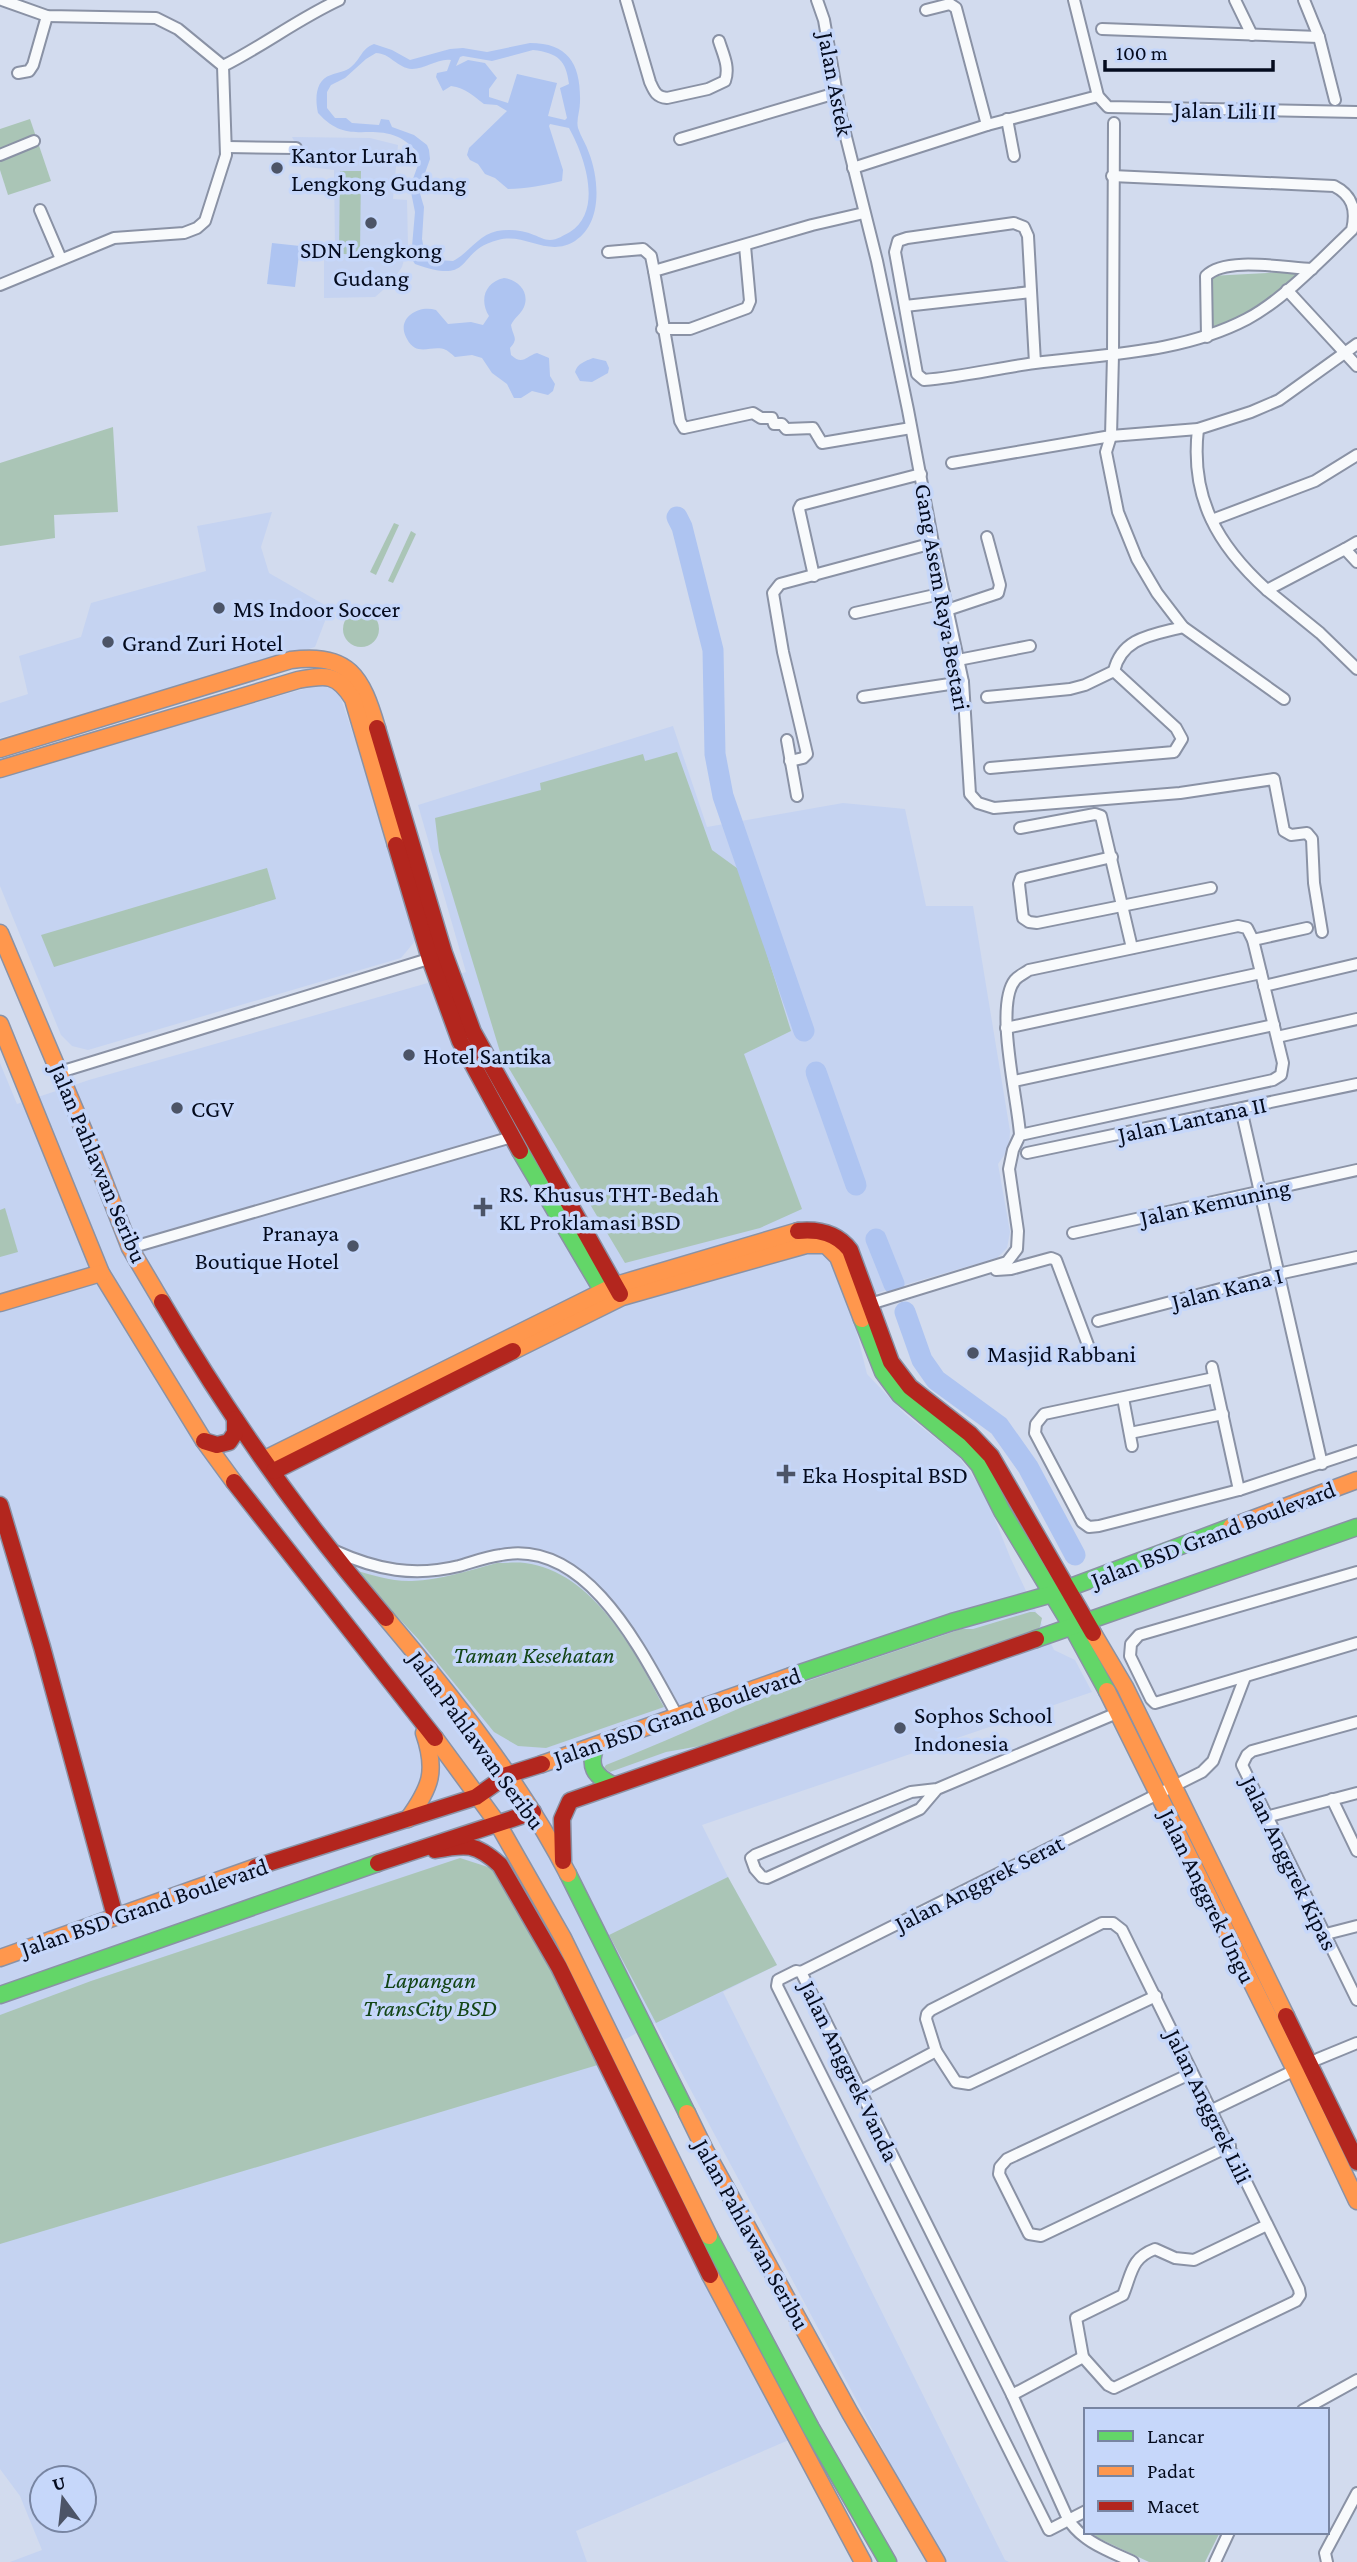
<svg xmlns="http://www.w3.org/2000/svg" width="1357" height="2562" viewBox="0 0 1357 2562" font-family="'Crimson Pro',serif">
<rect width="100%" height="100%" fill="#d2dbee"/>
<g fill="#c5d3f1" fill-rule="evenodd">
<polygon points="292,137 370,138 398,145 393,199 407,200 408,245 402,267 391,283 375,297 324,298 324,247 335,248 334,170 309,167 298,158 297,146"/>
<polygon points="272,512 261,547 269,573 330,608 315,647 0,738 0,703 28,694 19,656 81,637 91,603 206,571 197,526"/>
<polygon points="328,682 338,690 364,766 416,940 401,958 88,1050 72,1046 61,1035 0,886 0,776"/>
<path d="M673,726L707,827L843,803L905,809L926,906H973L1010,1131L1009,1148L998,1164L1010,1232L1007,1248L997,1258L849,1301L867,1374L905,1414L959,1457L985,1494L1010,1557L1054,1650L1075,1660L1092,1692L702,1825L728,1877L777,1965L723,1992L1005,2560L1009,2562H947L934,2545L655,2023L598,2054L796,2437L576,2531L587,2562H10L42,2550L20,2496L0,2469V1063L17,1104L89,1080L466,972L418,805ZM42,2478H84V2520H42Z"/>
</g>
<g fill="#aac5b6">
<polygon points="30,119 51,181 8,195 0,170 0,129"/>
<polygon points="340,171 361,171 360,254 339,254"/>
<path d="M1302,271C1273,296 1246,315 1211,331L1210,276Z"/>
<polygon points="113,427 118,512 54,515 55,538 0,546 0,463"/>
<polygon points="394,523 399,525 376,575 370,572"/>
<polygon points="411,531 416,534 393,583 388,581"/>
<circle cx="361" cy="629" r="18"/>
<polygon points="677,752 712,850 741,871 791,1031 744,1054 802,1209 760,1228 625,1263 501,1055 439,851 435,818 541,790 540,783 643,754 645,761"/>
<polygon points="267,868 276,899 54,967 41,935"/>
<polygon points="5,1208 18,1252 0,1257 0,1210"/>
<path d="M497,1563C506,1563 516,1562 525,1563C594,1572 635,1652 664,1707L546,1748L518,1746L494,1732L419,1640L354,1570C372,1575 393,1582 412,1581C441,1580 470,1570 497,1563Z"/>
<path d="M1030,1612H1035L1042,1618L1040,1627L1036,1630L700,1746L666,1752L610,1772L604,1768L606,1765C668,1741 727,1712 789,1688C845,1667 904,1649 961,1629H973Z"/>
<polygon points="460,1858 491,1868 552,1964 601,2064 0,2244 0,2015 91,1981"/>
<polygon points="728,1877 777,1965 656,2023 609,1935"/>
<polygon points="1093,2532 1220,2532 1205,2562 1149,2562 1096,2537"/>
</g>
<g fill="#aec4f1" fill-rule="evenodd">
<path d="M530,43C569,43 581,65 580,102C580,111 576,120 578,128C581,137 586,144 589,153C599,179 603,223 575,241C548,258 525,232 498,240C454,251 476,286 415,264L411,258L415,212L410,187L418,165L417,151C411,146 405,140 398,137C367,124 347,145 318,113C315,99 315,80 331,75C338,72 345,72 351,67C361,59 361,49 374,44L392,50L410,60L450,49L463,48L487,52ZM533,50C558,53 566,60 569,84L560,88L567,118L565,120L548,116L557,83L517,74L508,103L489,97V89L497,78L485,63L468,60L456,66L460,57L463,56L492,61ZM376,53C390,53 397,68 412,69C426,69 438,58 451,60L447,71L437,73L436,77L443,91L451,86C466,88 473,96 484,104L497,105L507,111L469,148L467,155L470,160L478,164L485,174L495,178L508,189C526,189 545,185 562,181L563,170L549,126L550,124L569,128C584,155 604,210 570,232C564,235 557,240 550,240C544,240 540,237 534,235C523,230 509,229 497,231C478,235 469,253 453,261L437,260L434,255L428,254L424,250L422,239L424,207L419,190L430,159L429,150L427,145L414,135L392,127L389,120L381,119L379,125L352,123L346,118H335L327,108V92L331,85L345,78L366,59Z"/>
<polygon points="272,243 300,246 295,287 267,284"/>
<path d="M504,278C518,280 530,292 524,307C521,314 514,318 511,325C513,337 519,338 510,348L511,355C523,366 526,356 537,353L549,358L550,376L555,384L553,391L548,395L532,391L521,398H514L507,384L492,373L482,358L472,355L455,357C454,356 447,350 446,350C432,344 417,358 407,339C395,319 418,304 436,310L448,324L471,322L483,325L489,316C479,300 485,282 504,278Z"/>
<path d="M593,358L606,361L609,368L608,373L592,382L580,381L575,372C577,364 585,361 593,358Z"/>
</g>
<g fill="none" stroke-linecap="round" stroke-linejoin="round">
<g stroke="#aec4f1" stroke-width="21">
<polyline points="677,517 682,527 713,650 715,754 723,796 804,1031"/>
<polyline points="816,1072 856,1185"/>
<polyline points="876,1239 894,1284"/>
<polyline points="905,1312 922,1360 936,1380 999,1426 1028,1467 1075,1555"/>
</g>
<defs>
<g id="street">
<polyline points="2,0 47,16 156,18 178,29 223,66"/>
<path d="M626,0L650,82C654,91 656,97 667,98L708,89L725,81C730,67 723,54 719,41"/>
<polyline points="817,0 824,20 841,117 877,261 908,410 933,543 963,682 970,794 978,803 994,808 1180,793 1274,779 1284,831 1291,835 1307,833 1312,839 1314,883 1322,932"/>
<polyline points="1074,0 1098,96 1108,107 1357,112"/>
<polyline points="1235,0 1252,35"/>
<polyline points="1304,0 1319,37 1335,100"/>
<polyline points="926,10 950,4 956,8 987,125"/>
<polyline points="1102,29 1319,37"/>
<polyline points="18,73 29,71 33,65 47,16"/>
<polyline points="1007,119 1014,156"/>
<polyline points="1114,123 1113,355 1111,436 1106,452 1118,512 1137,559 1157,593 1183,627 1284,699"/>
<polyline points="680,139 836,93"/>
<polyline points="227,147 296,148"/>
<polyline points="0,155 34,141"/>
<polyline points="853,168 987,125 1098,96"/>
<polyline points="40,210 61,259"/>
<polyline points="864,213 812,225 654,271 680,421 684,428 753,413 761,418 772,418 774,424 782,424 786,429 813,428 822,443 911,428"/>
<polyline points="608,252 643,249 651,256 654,271"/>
<path d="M0,285L114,238L184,233L197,228L205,221L226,155L223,66C263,46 298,19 339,0"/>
<polyline points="1287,290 1357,366"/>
<polyline points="905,306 1031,292"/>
<polyline points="662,329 690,329 747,308 750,301 745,246"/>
<path d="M1207,337L1206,276C1225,256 1285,268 1312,269"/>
<path d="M1035,363L1028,236L1024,227L1014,223L907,238L898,241L895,252L917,374L924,380C961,377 998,368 1035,363C1106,354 1182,353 1247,319C1283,300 1323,258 1352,230C1357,209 1352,195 1334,186L1112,176"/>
<path d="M1198,429C1190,497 1217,545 1267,590L1345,549L1357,562"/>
<polyline points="952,463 1111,436 1198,429 1251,412 1279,400 1357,344"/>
<polyline points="1212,520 1315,481 1357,455"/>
<polyline points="1345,549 1357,542"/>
<polyline points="814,576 799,509 801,505 921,474"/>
<polyline points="1267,590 1320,633 1357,669"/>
<polyline points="947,610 998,593 1000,585 987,537"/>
<polyline points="855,613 944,593"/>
<polyline points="958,660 1030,646"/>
<path d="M1114,671C1122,637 1153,635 1183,627"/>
<polyline points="863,697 963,682"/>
<polyline points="987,697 1070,689 1085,685 1114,671 1176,728 1182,739 1174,752 990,768"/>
<polyline points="787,740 797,796"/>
<polyline points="790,761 803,758 807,754 783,652 773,593 780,584 933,543"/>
<polyline points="1020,828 1095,814 1101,816 1132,948"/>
<polyline points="1112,857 1021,878 1019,884 1023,918 1029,922 1037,923 1211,888"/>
<polyline points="1253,940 1307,928"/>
<polyline points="1264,986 1357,964"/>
<polyline points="1006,1028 1261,973"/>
<polyline points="1277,1037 1357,1019"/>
<polyline points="60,1072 435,957"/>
<polyline points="1014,1081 1274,1025"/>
<polyline points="1241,1109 1322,1464"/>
<polyline points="1027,1153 1357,1084"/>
<polyline points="1073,1233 1357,1170"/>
<polyline points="130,1248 512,1137"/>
<polyline points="996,1270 1011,1269 1051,1258 1056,1260 1088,1345"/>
<path d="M870,1304L1007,1262L1017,1249L1018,1231L1009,1169L1013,1150L1020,1135C1018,1100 994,1006 1015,980C1018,976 1025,973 1029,970L1238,926L1247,928L1253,940L1283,1063L1281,1075L1273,1080L1020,1135"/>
<polyline points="1098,1321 1278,1274 1357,1257"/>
<polyline points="1212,1367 1239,1490"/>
<polyline points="1214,1378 1044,1414 1036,1424 1035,1433 1082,1522 1089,1527 1099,1526 1239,1490 1357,1451"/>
<polyline points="1123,1398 1132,1446"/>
<polyline points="1130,1433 1223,1414"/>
<path d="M335,1551C377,1570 414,1577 459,1566C473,1562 486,1557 501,1555C589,1538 643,1655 678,1717"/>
<polyline points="1357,1572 1139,1635 1131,1644 1130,1656 1151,1699 1155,1703 1357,1643"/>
<polyline points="1357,1722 1252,1751 1247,1755 1242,1765 1357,2000"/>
<polyline points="937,1789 920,1809 767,1878 762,1877 755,1869 751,1858 755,1855 911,1792 937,1789 1117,1713"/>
<polyline points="1332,1799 1357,1851"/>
<polyline points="1266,1817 1357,1793"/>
<polyline points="1326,1934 1357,1926"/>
<polyline points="801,1972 1202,1772 1213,1761 1245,1677"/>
<polyline points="936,2051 956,2082 969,2084 1156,1996"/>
<polyline points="1192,2073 1007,2159 1000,2167 999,2174 1029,2234 1041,2236 1230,2146"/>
<polyline points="859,2092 936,2051 926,2019 927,2014 931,2010 1102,1923 1113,1923 1122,1930 1299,2289 1300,2295 1296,2301 1114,2388 1108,2385 1083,2357 1012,2395"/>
<polyline points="1212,2110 1318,2059 1357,2043"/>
<path d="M1083,2357L1076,2318L1123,2295C1132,2273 1131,2258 1155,2249L1175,2258L1194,2260L1267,2225"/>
<polyline points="1303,2410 1357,2380"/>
<path d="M1086,2511L1049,2530L777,1986L778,1980L796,1971L801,1972L1012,2395L1068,2519C1082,2542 1110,2551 1133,2562"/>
<polyline points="1215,2562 1229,2532"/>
<polyline points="1327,2562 1325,2553 1357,2493"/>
</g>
<g id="fast">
<polyline points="520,1151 609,1302"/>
<polyline points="862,1319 883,1372 900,1395 968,1452 979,1465 1002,1511 1071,1625 1107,1691"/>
<polyline points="1036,1639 1357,1527"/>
<polyline points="791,1676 952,1622 1052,1594 1231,1527"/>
<path d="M596,1746C588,1766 594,1776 613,1785"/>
<polyline points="568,1874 687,2113"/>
<polyline points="0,1995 378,1863"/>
<polyline points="709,2236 811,2428 888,2562"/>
</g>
<g id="slow">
<path d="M0,749L291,660C349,652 362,677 377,728"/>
<path d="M0,769L298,680C326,675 337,673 353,699L396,845"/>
<polyline points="0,933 92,1150 130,1248 162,1302"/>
<polyline points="0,1024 101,1273 204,1441 234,1482"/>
<polyline points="0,1303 101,1273"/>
<polyline points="513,1351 622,1297 806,1245 826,1245 838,1257 862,1319"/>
<polyline points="265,1459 616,1285 798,1231"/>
<polyline points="1231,1527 1357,1480"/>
<path d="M386,1618C451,1695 522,1784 568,1874"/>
<polyline points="1093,1633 1125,1687 1286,2016"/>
<polyline points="1107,1691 1295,2070 1357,2201"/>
<polyline points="435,1738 498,1824 563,1938 709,2236"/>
<polyline points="542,1764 791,1676"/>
<path d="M408,1819C431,1787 437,1771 424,1733"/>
<polyline points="0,1958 256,1867"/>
<polyline points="687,2113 705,2150 850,2413 937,2562"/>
<polyline points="710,2275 863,2562"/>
</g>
<g id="jam">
<polyline points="377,728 444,953 473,1032 620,1294"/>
<polyline points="396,845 430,959 460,1041 520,1151"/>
<path d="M798,1231C819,1229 837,1233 850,1250L891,1362L910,1387L970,1434L991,1456L1093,1633"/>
<path d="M162,1302C227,1413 302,1520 386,1618"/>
<polyline points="204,1441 217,1445 229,1442 235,1433 235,1419"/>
<polyline points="274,1471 513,1351"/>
<polyline points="234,1482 435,1738"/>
<polyline points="0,1505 42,1647 115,1916"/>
<path d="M435,1850C466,1844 476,1843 500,1865L559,1967L710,2275"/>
<polyline points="563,1861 562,1819 570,1801 1036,1639"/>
<polyline points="378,1863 533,1812"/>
<polyline points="256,1867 476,1797 507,1775 542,1764"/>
<polyline points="1286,2016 1357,2162"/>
</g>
</defs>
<use href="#street" stroke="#8a92a5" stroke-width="14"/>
<use href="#fast" stroke="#8a92a5" stroke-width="19"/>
<use href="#slow" stroke="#8a92a5" stroke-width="19"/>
<use href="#jam" stroke="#8a92a5" stroke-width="19"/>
<use href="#street" stroke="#f8fafc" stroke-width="10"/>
<use href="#fast" stroke="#63d668" stroke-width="16"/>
<use href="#slow" stroke="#ff974d" stroke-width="16"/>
<use href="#jam" stroke="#b3261e" stroke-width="16"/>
</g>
<g fill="#4c5467" stroke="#c6d7fa" stroke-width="2.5">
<circle cx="277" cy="168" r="7"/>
<circle cx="371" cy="223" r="7"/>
<circle cx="219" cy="608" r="7"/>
<circle cx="108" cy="642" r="7"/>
<circle cx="409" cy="1055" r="7"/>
<circle cx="177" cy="1108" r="7"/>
<path d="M479.5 1196.5h7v7h7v7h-7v7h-7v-7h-7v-7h7z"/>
<circle cx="353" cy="1246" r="7"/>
<circle cx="973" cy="1353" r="7"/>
<path d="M782.5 1463.5h7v7h7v7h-7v7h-7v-7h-7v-7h7z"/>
<circle cx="900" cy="1728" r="7"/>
</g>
<g text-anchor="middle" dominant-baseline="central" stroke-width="7" stroke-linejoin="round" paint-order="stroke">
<g font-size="24" fill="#040b1e" stroke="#c6d7fa">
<text transform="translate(836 84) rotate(79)">Jalan Astek</text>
<text transform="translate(1225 110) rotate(1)">Jalan Lili II</text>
<text transform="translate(943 597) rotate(80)">Gang Asem Raya Bestari</text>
<text transform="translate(1192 1119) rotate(-12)">Jalan Lantana II</text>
<text transform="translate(99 1163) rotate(67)">Jalan Pahlawan Seribu</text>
<text transform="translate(1215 1202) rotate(-12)">Jalan Kemuning</text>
<text transform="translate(1227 1288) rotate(-14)">Jalan Kana I</text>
<text transform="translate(1213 1534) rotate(-21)">Jalan BSD Grand Boulevard</text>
<text transform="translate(677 1716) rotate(-19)">Jalan BSD Grand Boulevard</text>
<text transform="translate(477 1740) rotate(54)">Jalan Pahlawan Seribu</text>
<text transform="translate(1290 1863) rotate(64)">Jalan Anggrek Kipas</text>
<text transform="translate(979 1883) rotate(-27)">Jalan Anggrek Serat</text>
<text transform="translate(1208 1896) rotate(64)">Jalan Anggrek Ungu</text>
<text transform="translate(144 1907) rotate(-19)">Jalan BSD Grand Boulevard</text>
<text transform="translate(850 2071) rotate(64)">Jalan Anggrek Vanda</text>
<text transform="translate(1209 2106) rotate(64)">Jalan Anggrek Lili</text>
<text transform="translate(752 2234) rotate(61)">Jalan Pahlawan Seribu</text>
</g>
<g font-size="24" fill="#040b1e" stroke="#c6d7fa" text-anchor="start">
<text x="291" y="154">Kantor Lurah<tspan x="291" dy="28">Lengkong Gudang</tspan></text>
<text x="371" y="249" text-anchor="middle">SDN Lengkong<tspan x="371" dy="28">Gudang</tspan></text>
<text x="233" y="608">MS Indoor Soccer</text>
<text x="122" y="642">Grand Zuri Hotel</text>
<text x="423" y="1055">Hotel Santika</text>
<text x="191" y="1108">CGV</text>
<text x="499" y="1193">RS. Khusus THT-Bedah<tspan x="499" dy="28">KL Proklamasi BSD</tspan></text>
<text x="339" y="1232" text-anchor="end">Pranaya<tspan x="339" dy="28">Boutique Hotel</tspan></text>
<text x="987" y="1353">Masjid Rabbani</text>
<text x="802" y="1474">Eka Hospital BSD</text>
<text x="914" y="1714">Sophos School<tspan x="914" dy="28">Indonesia</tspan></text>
</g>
<g font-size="24" font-style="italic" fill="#134516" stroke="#c6d7fa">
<text x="534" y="1654">Taman Kesehatan</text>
<text x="430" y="1979">Lapangan<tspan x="430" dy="28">TransCity BSD</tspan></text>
</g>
</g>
<rect x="1084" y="2408" width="245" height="126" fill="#c6d7fa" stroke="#7885a2" stroke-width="2"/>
<rect x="1098" y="2431" width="35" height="10" fill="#63d668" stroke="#7885a2" stroke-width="2"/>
<text x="1147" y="2443" font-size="21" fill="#040b1e">Lancar</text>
<rect x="1098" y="2466" width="35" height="10" fill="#ff974d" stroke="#7885a2" stroke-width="2"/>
<text x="1147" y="2478" font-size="21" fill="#040b1e">Padat</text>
<rect x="1098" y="2501" width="35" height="10" fill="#b3261e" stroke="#7885a2" stroke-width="2"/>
<text x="1147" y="2513" font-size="21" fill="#040b1e">Macet</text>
<g transform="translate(63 2499) rotate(345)"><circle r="33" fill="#c6d7fa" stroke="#7885a2" stroke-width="2"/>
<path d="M0-5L12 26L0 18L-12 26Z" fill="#4c5467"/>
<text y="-10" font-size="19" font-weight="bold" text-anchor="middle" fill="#040b1e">U</text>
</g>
<path d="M1105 60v10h168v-10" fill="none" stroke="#040b1e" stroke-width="3.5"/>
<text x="1116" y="60" font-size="21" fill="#040b1e" stroke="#c6d7fa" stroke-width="5" paint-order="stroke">100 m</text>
</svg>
